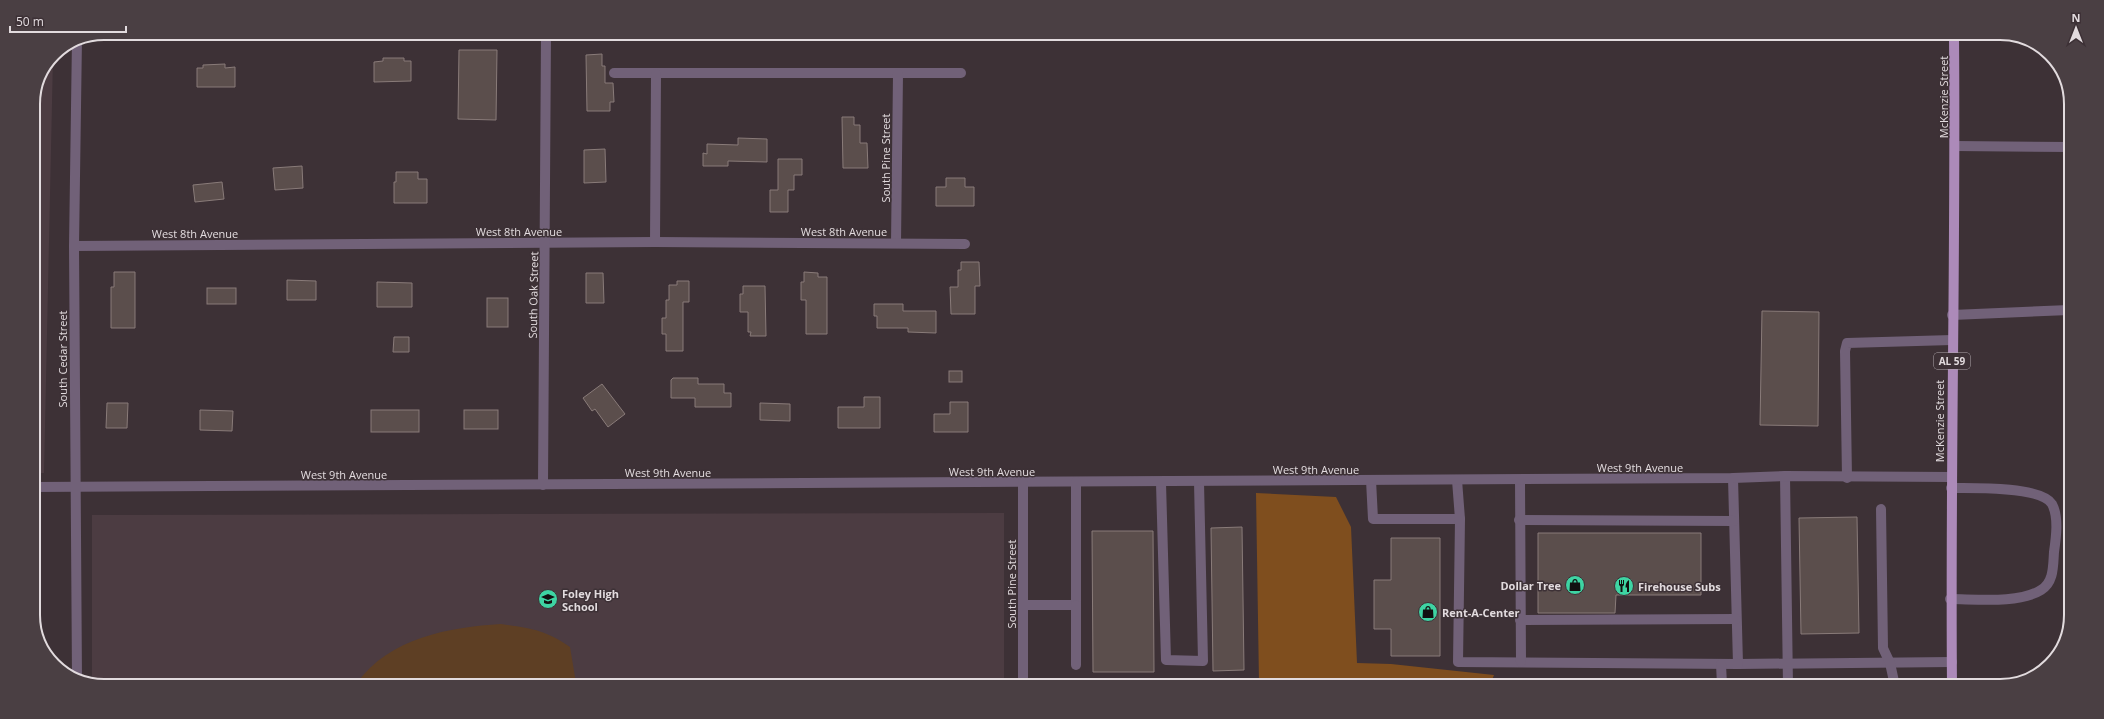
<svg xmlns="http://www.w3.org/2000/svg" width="2104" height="719" viewBox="0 0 2104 719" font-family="'Open Sans',sans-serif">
<rect width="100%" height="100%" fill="#3d3136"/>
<g fill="#4c3c42">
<polygon points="53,57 44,473 33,473 33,99"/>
<polygon points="1004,513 1004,684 92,682 92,515"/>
</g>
<path fill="#5e3f24" d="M501,624C530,628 546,630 570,647L576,683H357C389,638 450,627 501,624Z"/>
<polygon fill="#7f4e1e" points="1256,493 1336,497 1351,527 1357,663 1391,664 1494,675 1490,685 1259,683"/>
<g fill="#5b4e4c" stroke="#897b79">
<polygon points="459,50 497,50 496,120 458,119"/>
<polygon points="602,54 602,66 605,66 605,83 613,83 614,102 610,102 610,111 587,111 586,55"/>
<polygon points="383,58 404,58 404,61 411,61 411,81 374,82 374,62 383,61"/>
<polygon points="225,64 225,68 235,67 235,87 197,87 197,68 203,68 203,65"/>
<polygon points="842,117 854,117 854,125 860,125 860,143 867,143 868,168 843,168"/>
<polygon points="738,138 767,139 767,162 728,161 728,166 703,166 703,153 707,154 707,144 738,145"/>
<polygon points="605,149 606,182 584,183 584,150"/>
<polygon points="778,159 802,159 802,175 794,175 794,190 788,190 788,212 770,212 770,190 778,190"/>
<polygon points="302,166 303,188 275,190 273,168"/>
<polygon points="396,172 418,172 418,179 427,179 427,203 394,203 394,182 396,182"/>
<polygon points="946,178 965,178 965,187 974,187 974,206 936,206 936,187 946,187"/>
<polygon points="222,182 224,199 195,202 193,185"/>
<polygon points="961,262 979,262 980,286 975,286 975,314 951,314 950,287 958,287 958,270 961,270"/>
<polygon points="114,272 135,272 135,328 111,328 111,287 114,287"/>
<polygon points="804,272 818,273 818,277 827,277 827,334 806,334 806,300 801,300 801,282 804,282"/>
<polygon points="586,273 603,273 604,303 586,303"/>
<polygon points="287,280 316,281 316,300 287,300"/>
<polygon points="677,281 689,281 689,302 683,302 683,351 666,351 666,334 662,334 662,318 666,318 666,300 669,300 669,285 677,285"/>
<polygon points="377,282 412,283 412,307 377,307"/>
<polygon points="743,286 765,286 766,336 750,336 751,332 748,332 748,312 740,312 740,294 743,294"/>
<rect x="207" y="288" width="29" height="16"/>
<rect x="487" y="298" width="21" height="29"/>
<polygon points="874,304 903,304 903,311 936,311 936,333 908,332 908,328 877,328 877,316 874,316"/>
<polygon points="1762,311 1819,312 1818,426 1760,425"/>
<polygon points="394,337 409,337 409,352 393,352"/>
<rect x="949" y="371" width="13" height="11"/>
<polygon points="673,378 698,378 698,384 724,384 724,393 731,393 731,407 695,407 695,398 671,398 671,380"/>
<polygon points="602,384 625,414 608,427 595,409 592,411 583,398"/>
<polygon points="864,397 880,397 880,428 838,428 838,407 864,407"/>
<polygon points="950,402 968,402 968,432 934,432 934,414 950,414"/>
<polygon points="107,403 128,403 127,428 106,428"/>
<polygon points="760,403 790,404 790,421 760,420"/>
<polygon points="200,410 233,411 232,431 200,430"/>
<rect x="371" y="410" width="48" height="22"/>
<rect x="464" y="410" width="34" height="19"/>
<polygon points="1857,517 1859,633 1801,634 1799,518"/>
<polygon points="1242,527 1244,670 1213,671 1211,528"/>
<polygon points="1092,531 1153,531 1154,672 1093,672"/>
<polygon points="1538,533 1701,533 1701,595 1616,595 1615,613 1538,613"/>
<polygon points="1391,538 1440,538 1440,656 1391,656 1391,629 1374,629 1374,580 1391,580"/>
</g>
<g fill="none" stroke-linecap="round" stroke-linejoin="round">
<g stroke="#716178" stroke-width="10">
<polyline points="614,73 961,73"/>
<polyline points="1955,146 2071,147"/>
<polyline points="655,242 656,74"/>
<polyline points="896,243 898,74"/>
<polyline points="74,246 655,242 965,244"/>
<polyline points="1952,315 2069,310"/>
<polyline points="1785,476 1788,686"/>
<polyline points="1733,478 1738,664 1952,662"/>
<polyline points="1847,478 1845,351 1847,343 1952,340"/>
<polyline points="1371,480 1373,519 1460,519"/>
<polyline points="1457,480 1460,519 1458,662 1738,664"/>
<polyline points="1520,480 1521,662"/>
<polyline points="1161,483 1166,660 1203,661 1199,482"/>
<polyline points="543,485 546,34"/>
<polyline points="33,487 1733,478 1785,476 1951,477"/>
<polyline points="1881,509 1883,648 1890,663 1895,686"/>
<polyline points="1519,520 1734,521"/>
<path d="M1950,599C1975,599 2019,604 2041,590C2054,582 2053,566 2054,552C2056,538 2059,517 2052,504C2041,486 1971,488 1951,488"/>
<polyline points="1023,605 1076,605 1076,482"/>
<polyline points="1076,605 1076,665"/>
<polyline points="1520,620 1736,619"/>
<polyline points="1721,664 1722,685"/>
<polyline points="77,679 74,246 77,38"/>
<polyline points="1023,684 1023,483"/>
</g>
<path stroke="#ac8ab9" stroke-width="10" d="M1952,686C1950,469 1956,253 1954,37"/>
</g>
<defs>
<symbol id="shop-disc" viewBox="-11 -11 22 22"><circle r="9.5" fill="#3ed4a3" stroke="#3d3136"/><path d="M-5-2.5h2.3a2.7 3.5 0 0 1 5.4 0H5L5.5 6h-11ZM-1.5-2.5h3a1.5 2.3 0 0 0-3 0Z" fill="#111"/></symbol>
<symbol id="restaurant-disc" viewBox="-11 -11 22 22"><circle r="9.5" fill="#3ed4a3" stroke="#3d3136"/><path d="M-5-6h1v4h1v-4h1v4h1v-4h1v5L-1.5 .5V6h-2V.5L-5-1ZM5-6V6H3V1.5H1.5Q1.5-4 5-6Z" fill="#111"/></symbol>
<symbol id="school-disc" viewBox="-11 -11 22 22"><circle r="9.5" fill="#3ed4a3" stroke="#3d3136"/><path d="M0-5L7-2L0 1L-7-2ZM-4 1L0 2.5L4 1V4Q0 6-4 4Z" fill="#111"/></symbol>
</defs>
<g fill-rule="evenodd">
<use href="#shop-disc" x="1564" y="574" width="22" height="22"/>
<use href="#restaurant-disc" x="1613" y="575" width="22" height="22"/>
<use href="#school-disc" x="537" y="588" width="22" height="22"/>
<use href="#shop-disc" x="1417" y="601" width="22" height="22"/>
</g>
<g text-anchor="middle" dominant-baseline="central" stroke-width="3" stroke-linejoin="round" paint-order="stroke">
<rect fill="#3d3136" stroke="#b0a8ac" stroke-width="1" x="1934" y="353" width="36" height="16" rx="3"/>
<g font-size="10" font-weight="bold" fill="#e2dbde">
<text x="1952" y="361">AL 59</text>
</g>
<g font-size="11" fill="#e2dbde" stroke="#3d3136">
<text transform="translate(1943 97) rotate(-90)">McKenzie Street</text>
<text transform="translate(885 158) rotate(-90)">South Pine Street</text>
<text x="519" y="231">West 8th Avenue</text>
<text x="844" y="231">West 8th Avenue</text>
<text x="195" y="233">West 8th Avenue</text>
<text transform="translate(533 295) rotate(-89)">South Oak Street</text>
<text transform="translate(62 359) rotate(-90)">South Cedar Street</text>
<text transform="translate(1939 421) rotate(-90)">McKenzie Street</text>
<text x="1640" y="467">West 9th Avenue</text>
<text x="1316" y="469">West 9th Avenue</text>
<text x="992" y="471">West 9th Avenue</text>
<text x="668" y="472">West 9th Avenue</text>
<text x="344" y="474">West 9th Avenue</text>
<text transform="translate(1011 584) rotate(-90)">South Pine Street</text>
</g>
<g font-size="11" font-weight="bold" fill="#e2dbde" stroke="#3d3136" text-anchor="start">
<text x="1561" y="585" text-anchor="end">Dollar Tree</text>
<text x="1638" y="586">Firehouse Subs</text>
<text x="562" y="593">Foley High<tspan x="562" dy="13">School</tspan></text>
<text x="1442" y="612">Rent-A-Center</text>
</g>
</g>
<path d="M0 0H2104V719H0ZM104 40H2000A64 64 0 0 1 2064 104V615A64 64 0 0 1 2000 679H104A64 64 0 0 1 40 615V104A64 64 0 0 1 104 40Z" fill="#4a3f43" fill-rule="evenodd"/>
<path fill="none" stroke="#e2dbde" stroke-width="2" d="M104 40H2000A64 64 0 0 1 2064 104V615A64 64 0 0 1 2000 679H104A64 64 0 0 1 40 615V104A64 64 0 0 1 104 40Z"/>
<g transform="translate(2076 28)" stroke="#3d3136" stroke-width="3" paint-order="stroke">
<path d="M0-3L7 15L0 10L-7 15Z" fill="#e2dbde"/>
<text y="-6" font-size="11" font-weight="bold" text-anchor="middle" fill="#e2dbde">N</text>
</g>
<path d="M10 26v6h116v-6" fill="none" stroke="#e2dbde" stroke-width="2"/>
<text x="16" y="26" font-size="12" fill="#e2dbde" stroke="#3d3136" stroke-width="3" paint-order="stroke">50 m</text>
</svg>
